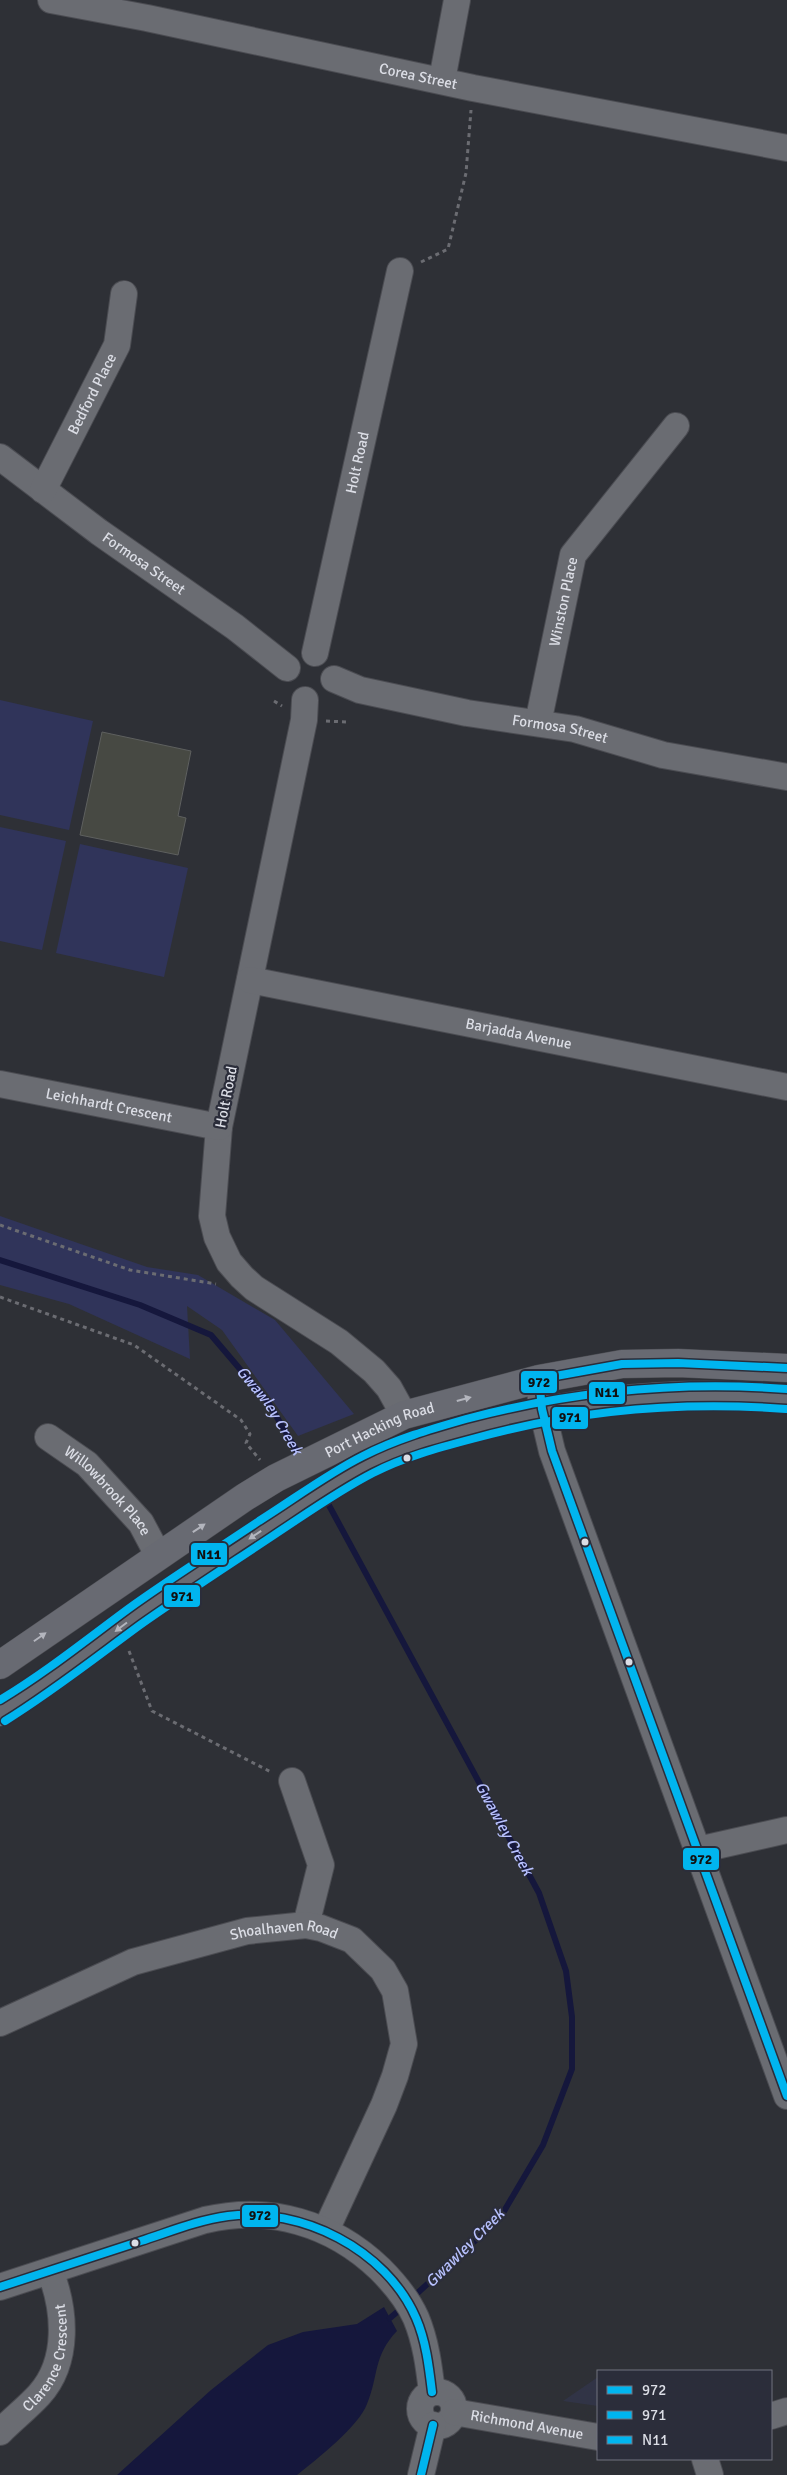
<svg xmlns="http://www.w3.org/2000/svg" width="787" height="2475" viewBox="0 0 787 2475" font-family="Signika,sans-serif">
<rect width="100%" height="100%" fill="#2e3036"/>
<polygon fill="#313446" points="598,2377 598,2406 563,2401"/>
<g fill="#30345a">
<polygon points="0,700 93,721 69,830 0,815"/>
<polygon points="0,827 66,841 42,950 0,941"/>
<polygon points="80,844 188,868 164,977 56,953"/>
<polygon points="0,1216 147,1267 198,1275 275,1320 354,1414 298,1436 222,1330 187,1306 190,1359 69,1304 0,1285"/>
</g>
<path fill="#15173c" d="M384,2307L397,2331C373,2356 379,2375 367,2404C359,2426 316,2460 297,2475H117L211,2390L268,2345L303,2332L357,2324Z"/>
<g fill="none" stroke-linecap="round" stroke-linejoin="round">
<g stroke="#15173c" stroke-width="6">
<path id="s1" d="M0,1260L140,1305L211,1335L268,1402L302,1460"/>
<path id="s2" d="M325,1498L539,1893L566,1971L572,2017V2069L543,2145L500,2218L412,2298"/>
<polyline points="390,2318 403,2307"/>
</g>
</g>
<polygon fill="#474943" stroke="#5e605f" points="102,732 191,751 178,816 186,818 178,855 80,835"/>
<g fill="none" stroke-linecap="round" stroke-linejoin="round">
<defs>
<g id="minor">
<path id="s3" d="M51,0L147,18L473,88L787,148"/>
<polyline points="442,80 457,0"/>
<path id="s4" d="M0,457L99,532L235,627L287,668"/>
<path id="s5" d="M43,490L117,345L124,294"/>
<path id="s6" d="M315,653L400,271"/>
<path id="s7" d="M334,679L360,690L467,713L575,729L663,755L787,777"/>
<polyline points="305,700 304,720 219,1127 212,1216 217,1237 229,1262 242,1277 254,1288 339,1342 374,1371 389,1388 404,1415"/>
<path id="s8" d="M538,723L573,555L676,426"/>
<path id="s9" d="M250,980L787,1087"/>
<path id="s10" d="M0,1084L219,1127"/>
<polyline points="539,1379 542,1409 552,1451 787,2096"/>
<path id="s11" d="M48,1437L87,1464L141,1523L158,1555"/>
<polyline points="292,1781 321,1865 306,1925"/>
<polyline points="698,1850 787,1830"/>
<path id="s12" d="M0,2023L133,1962L247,1931L306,1925L321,1928L352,1940L383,1970L395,1991L404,2044L395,2076L384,2105L326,2230"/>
<path d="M0,2287L205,2220C270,2205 332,2223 380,2269C394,2283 408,2300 416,2318C426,2342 429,2367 432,2392"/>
<circle cx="437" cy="2409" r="17"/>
<path id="s13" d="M454,2412L598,2437"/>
<polyline points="771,2416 787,2411"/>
<path id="s14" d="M0,2432C13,2419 27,2408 39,2395C70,2361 65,2309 50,2271"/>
<polyline points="705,2459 710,2475"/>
<polyline points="421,2475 433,2425"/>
</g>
<g id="major">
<path id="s15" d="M0,1665L245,1497L276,1478L404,1415L539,1379L622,1364L678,1363L787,1368"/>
<path d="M0,1712C55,1680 102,1639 154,1603C191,1577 229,1553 267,1528C304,1503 342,1476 383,1457C406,1446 433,1440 458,1432C566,1400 675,1388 787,1399"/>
</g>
</defs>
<use href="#minor" stroke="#4b4c52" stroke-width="28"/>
<use href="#major" stroke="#4b4c52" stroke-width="29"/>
<g stroke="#6b6c72" stroke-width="3" stroke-dasharray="4 4" stroke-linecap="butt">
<polyline points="421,262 448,249 466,173 471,110"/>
<polyline points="274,701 282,706"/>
<polyline points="326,721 347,722"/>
<polyline points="0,1225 130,1270 216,1284"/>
<polyline points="0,1297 134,1345 241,1420 250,1434 246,1443 260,1460"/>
<polyline points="129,1651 152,1711 271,1772"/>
</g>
<use href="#minor" stroke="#6a6c72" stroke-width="26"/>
<use href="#major" stroke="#686a72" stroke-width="28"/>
<defs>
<g id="bus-1">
<polyline points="787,1368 678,1363 622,1364 539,1379 542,1409 552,1451 787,2096"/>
<path d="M0,2287C47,2272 94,2256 141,2241C169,2232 198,2220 228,2216C301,2207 386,2249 416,2318C426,2341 429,2367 432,2392"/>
<polyline points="421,2475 433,2425"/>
</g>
<path id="bus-2" d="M5,1721C52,1692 95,1658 140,1625C184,1594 229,1565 274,1535C306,1514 338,1491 373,1473C404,1457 438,1448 472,1439C576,1410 679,1401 786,1409"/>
<path id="bus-3" d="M0,1700C45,1673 86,1640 128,1609C171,1578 216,1550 259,1521C294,1499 327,1474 363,1456C396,1439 431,1429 466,1419C572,1391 678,1381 787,1389"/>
</defs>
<use href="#bus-1" stroke="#2b2d3a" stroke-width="11"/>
<use href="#bus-2" stroke="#2b2d3a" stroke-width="11"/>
<use href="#bus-3" stroke="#2b2d3a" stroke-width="11"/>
<use href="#bus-1" stroke="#00b5ef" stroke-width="8"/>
<use href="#bus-2" stroke="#00b5ef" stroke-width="8"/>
<use href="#bus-3" stroke="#00b5ef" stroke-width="8"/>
</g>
<defs><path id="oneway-solid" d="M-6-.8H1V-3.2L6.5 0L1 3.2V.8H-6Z" transform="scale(1.25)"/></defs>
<g fill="#b3b5bd">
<use href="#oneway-solid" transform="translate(464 1399) rotate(-15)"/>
<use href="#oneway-solid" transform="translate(199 1528) rotate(-34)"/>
<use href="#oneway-solid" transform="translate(255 1535) rotate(146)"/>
<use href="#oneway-solid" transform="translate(121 1627) rotate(143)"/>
<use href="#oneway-solid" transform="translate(40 1637) rotate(-35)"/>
</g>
<g fill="#dbdde5" stroke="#2b2d3a" stroke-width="2">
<circle cx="407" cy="1458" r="4.5"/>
<circle cx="585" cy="1542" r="4.5"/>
<circle cx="629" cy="1662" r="4.5"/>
<circle cx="135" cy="2243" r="4.5"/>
</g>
<g text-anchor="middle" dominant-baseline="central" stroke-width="4.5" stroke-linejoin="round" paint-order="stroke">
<g font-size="15" fill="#dbdde5" stroke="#2b2d3a">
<text stroke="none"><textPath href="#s3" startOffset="375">Corea Street</textPath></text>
<text stroke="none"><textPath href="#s5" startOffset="108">Bedford Place</textPath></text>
<text stroke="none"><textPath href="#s6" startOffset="195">Holt Road</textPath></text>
<text stroke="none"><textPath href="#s4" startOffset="179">Formosa Street</textPath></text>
<text stroke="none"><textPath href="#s8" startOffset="124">Winston Place</textPath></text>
<text stroke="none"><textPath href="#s7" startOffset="232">Formosa Street</textPath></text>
<text stroke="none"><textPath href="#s9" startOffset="274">Barjadda Avenue</textPath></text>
<text transform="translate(226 1097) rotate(-79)">Holt Road</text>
<text stroke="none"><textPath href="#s10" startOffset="111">Leichhardt Crescent</textPath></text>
<text stroke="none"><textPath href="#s15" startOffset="448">Port Hacking Road</textPath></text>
<text stroke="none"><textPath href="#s11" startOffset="81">Willowbrook Place</textPath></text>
<text stroke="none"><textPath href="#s12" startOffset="302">Shoalhaven Road</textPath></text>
<text stroke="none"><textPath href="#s14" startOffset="92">Clarence Crescent</textPath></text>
<text stroke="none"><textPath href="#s13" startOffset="74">Richmond Avenue</textPath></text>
</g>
<g font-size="16" font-style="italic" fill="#b7c0fd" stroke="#2b2d3a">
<text stroke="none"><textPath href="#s1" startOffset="320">Gwawley Creek</textPath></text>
<text stroke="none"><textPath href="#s2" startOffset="376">Gwawley Creek</textPath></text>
<text transform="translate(465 2248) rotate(-45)">Gwawley Creek</text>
</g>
</g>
<g stroke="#2b2d3a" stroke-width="2">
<rect x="520" y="1370" width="38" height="24" rx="5" fill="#00b5ef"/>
<rect x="588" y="1381" width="38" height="24" rx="5" fill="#00b5ef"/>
<rect x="551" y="1406" width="38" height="24" rx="5" fill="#00b5ef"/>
<rect x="190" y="1542" width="38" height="24" rx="5" fill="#00b5ef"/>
<rect x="163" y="1584" width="38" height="24" rx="5" fill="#00b5ef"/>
<rect x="682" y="1847" width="38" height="24" rx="5" fill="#00b5ef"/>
<rect x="241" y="2204" width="38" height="24" rx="5" fill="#00b5ef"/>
</g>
<g font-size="14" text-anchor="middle" font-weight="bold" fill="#111">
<text x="539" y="1387">972</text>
<text x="607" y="1397">N11</text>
<text x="570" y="1422">971</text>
<text x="209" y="1559">N11</text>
<text x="182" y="1601">971</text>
<text x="701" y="1864">972</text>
<text x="260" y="2220">972</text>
</g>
<rect x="597" y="2370" width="175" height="90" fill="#2b2d3a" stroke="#71737e"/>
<rect x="607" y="2386" width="25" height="8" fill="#00b5ef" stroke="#71737e"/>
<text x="642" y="2395" font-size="15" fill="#dbdde5">972</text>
<rect x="607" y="2411" width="25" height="8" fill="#00b5ef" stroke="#71737e"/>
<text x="642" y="2420" font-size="15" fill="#dbdde5">971</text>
<rect x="607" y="2436" width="25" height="8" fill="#00b5ef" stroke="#71737e"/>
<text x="642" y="2445" font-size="15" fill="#dbdde5">N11</text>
</svg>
